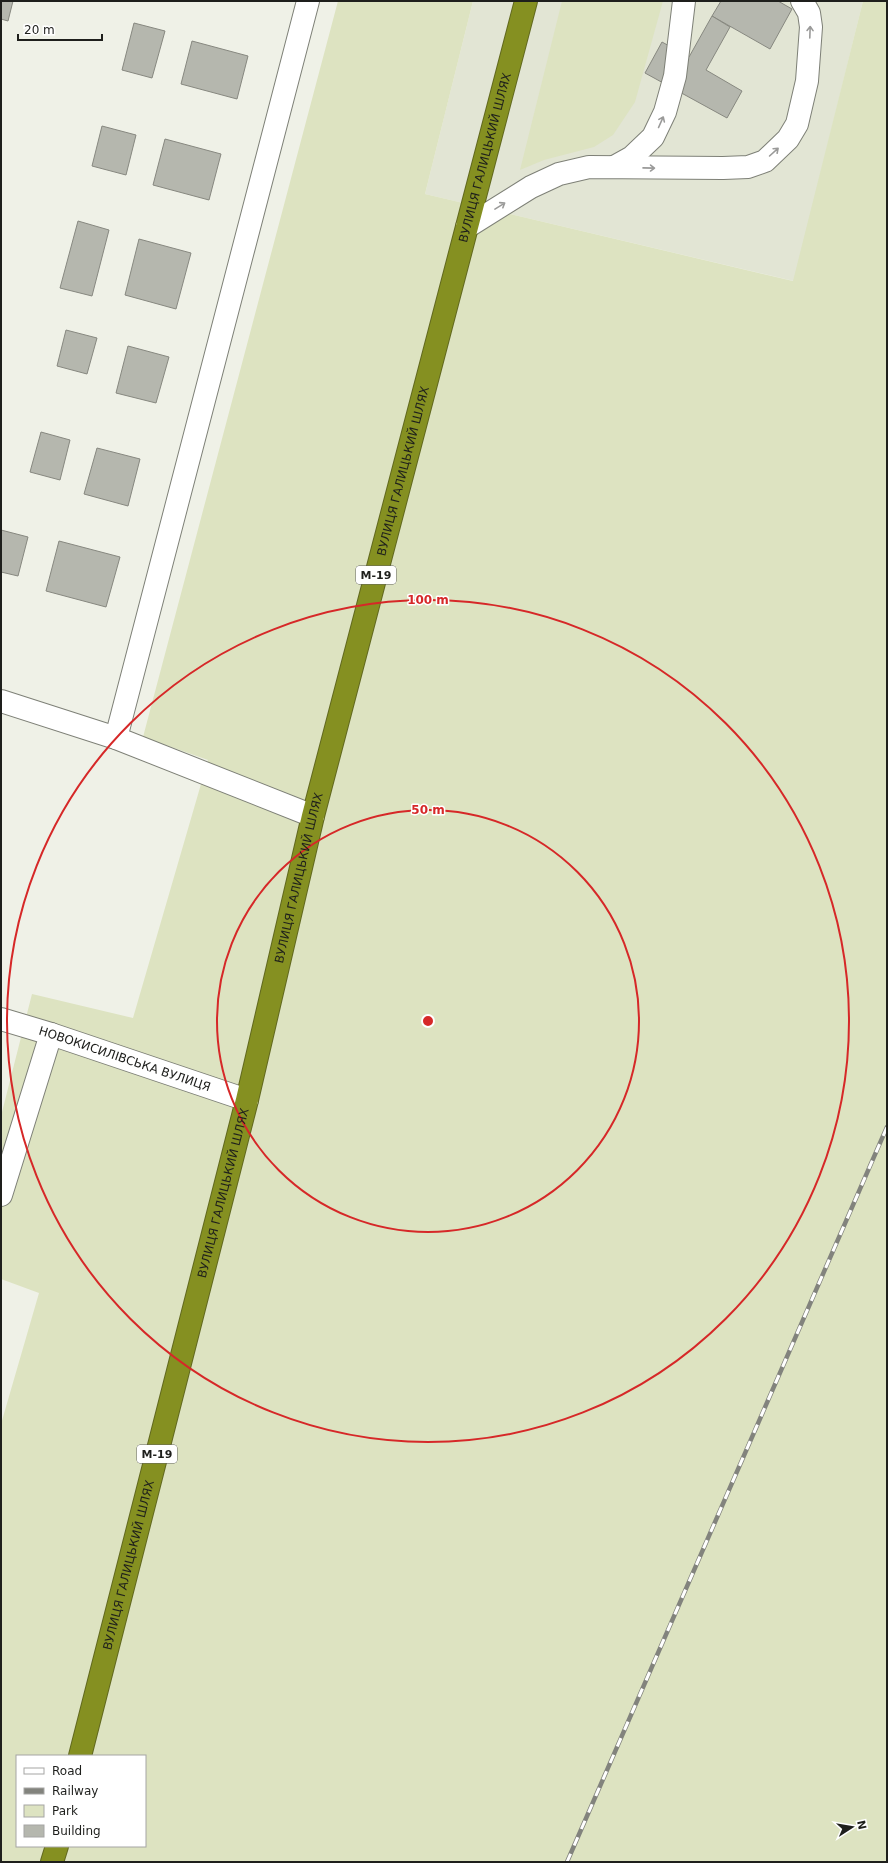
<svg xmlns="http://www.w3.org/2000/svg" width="888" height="1863" viewBox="0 0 888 1863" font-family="'DejaVu Sans',sans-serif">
<rect width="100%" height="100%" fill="#eff1e7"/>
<polygon fill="#e2e5d4" points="473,1 863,1 794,281 425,194"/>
<g fill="#dde3c1" fill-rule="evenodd">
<path d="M338,1H473L425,194L793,281L863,1H887V1862H1V1424L39,1293L1,1279V1116L32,994L133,1018L208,760L143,737ZM17,1756H145V1846H17Z"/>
<polygon points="562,1 663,1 635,102 613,135 594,147 544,160 520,170"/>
</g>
<g fill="#b5b7ae" stroke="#878880">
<polygon points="1,1 13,1 8,21 1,19"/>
<polygon points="721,1 778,1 792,9 770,49 712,16"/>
<polygon points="712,16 730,27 706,70 742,91 727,118 645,73 662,42 689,57"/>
<polygon points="134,23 165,31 152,78 122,70"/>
<polygon points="192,41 248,56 237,99 181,84"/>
<polygon points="102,126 136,135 126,175 92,166"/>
<polygon points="165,139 221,154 209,200 153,185"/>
<polygon points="78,221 109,230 92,296 60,288"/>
<polygon points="139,239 191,253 176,309 125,295"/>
<polygon points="66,330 97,338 87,374 57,366"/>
<polygon points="128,346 169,357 156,403 116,393"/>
<polygon points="41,432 70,440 60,480 30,472"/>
<polygon points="97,448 140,459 128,506 84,494"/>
<polygon points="1,530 28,537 18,576 1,572"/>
<polygon points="59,541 120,557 106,607 46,591"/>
</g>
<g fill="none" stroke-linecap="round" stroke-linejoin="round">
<defs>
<g id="minor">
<polyline points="614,167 632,157 653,137 665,112 675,76 684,1"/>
<polyline points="467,227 531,187 559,174 589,167 723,168 748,167 765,161 788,139 797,124 807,81 811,27 809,13 802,1"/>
<polyline points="1,701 116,738 313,816"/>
<polyline points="116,738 308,1"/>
<path id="s1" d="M1,1019L51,1034L247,1100"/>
<polyline points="1,1195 51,1034"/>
</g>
<g id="highway">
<path id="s2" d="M80,1756L247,1100L313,816L526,1"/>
<polyline points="52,1862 57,1846"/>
</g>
</defs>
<use href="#minor" stroke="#7e8077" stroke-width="24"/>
<use href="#highway" stroke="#61681f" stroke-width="24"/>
<use href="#minor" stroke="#fff" stroke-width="22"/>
<use href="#highway" stroke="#859021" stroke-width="22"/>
<defs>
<polyline id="rail" points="567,1862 887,1127"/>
</defs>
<use href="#rail" stroke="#82837d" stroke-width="4.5"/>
<use href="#rail" stroke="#fff" stroke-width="3" stroke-dasharray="9" stroke-linecap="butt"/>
</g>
<defs><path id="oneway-shaft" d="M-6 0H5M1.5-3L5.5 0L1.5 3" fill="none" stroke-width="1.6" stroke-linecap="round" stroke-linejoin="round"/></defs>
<g stroke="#9a9a99">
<use href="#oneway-shaft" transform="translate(810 32) rotate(-88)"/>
<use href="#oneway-shaft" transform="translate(661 122) rotate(-66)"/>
<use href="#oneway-shaft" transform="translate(774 152) rotate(-42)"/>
<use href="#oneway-shaft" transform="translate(649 168) rotate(1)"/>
<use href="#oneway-shaft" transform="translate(500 206) rotate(-32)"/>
</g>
<g fill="none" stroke="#d62828" stroke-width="2">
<circle cx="428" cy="1021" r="211"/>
<circle cx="428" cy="1021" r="421"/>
</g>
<g text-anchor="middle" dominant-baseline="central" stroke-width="3" stroke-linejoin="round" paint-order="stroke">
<g fill="#fff" stroke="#626260" stroke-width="1">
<rect x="356" y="566" width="40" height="18" rx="3"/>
<rect x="137" y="1445" width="40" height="18" rx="3"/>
</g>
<g font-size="11" font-weight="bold" fill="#1e1f1c">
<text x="376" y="575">М-19</text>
<text x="157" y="1454">М-19</text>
</g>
<g font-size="12" fill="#1e1f1c" stroke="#fff">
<text stroke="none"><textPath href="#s2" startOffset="1649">ВУЛИЦЯ ГАЛИЦЬКИЙ ШЛЯХ</textPath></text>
<text stroke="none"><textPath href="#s2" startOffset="1325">ВУЛИЦЯ ГАЛИЦЬКИЙ ШЛЯХ</textPath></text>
<text stroke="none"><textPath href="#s2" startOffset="905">ВУЛИЦЯ ГАЛИЦЬКИЙ ШЛЯХ</textPath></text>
<text stroke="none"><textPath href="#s1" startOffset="130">НОВОКИСИЛІВСЬКА ВУЛИЦЯ</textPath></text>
<text stroke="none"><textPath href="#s2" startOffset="581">ВУЛИЦЯ ГАЛИЦЬКИЙ ШЛЯХ</textPath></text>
<text stroke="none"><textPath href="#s2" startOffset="197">ВУЛИЦЯ ГАЛИЦЬКИЙ ШЛЯХ</textPath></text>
</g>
</g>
<circle cx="428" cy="1021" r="6" fill="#d62828" stroke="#fff" stroke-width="2"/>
<g font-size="12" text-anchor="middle" font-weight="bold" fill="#d62828" stroke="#fff" stroke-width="3" stroke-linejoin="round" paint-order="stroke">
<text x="428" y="604">100 m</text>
<text x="428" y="814">50 m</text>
</g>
<rect width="888" height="1863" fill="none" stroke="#1e1f1c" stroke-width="4"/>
<rect x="16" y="1755" width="130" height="92" fill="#ffffff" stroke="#a5a5a4"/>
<rect x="24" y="1768" width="20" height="6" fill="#ffffff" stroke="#a5a5a4"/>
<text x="52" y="1775" font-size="12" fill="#1e1f1c">Road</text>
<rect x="24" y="1788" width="20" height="6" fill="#82837d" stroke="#a5a5a4"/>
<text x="52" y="1795" font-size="12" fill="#1e1f1c">Railway</text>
<rect x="24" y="1805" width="20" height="12" fill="#dde3c1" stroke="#a5a5a4"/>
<text x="52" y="1815" font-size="12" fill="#1e1f1c">Park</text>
<rect x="24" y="1825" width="20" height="12" fill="#b5b7ae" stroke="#a5a5a4"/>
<text x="52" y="1835" font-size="12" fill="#1e1f1c">Building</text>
<g transform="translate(852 1827) rotate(78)" stroke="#ffffff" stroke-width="3" paint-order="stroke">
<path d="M0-3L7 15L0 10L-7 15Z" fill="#1e1f1c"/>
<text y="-6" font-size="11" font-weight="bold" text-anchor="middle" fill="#1e1f1c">N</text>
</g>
<path d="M18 34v6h84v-6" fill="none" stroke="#1e1f1c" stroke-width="2"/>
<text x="24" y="34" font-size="12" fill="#1e1f1c" stroke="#ffffff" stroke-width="3" paint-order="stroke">20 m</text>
</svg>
